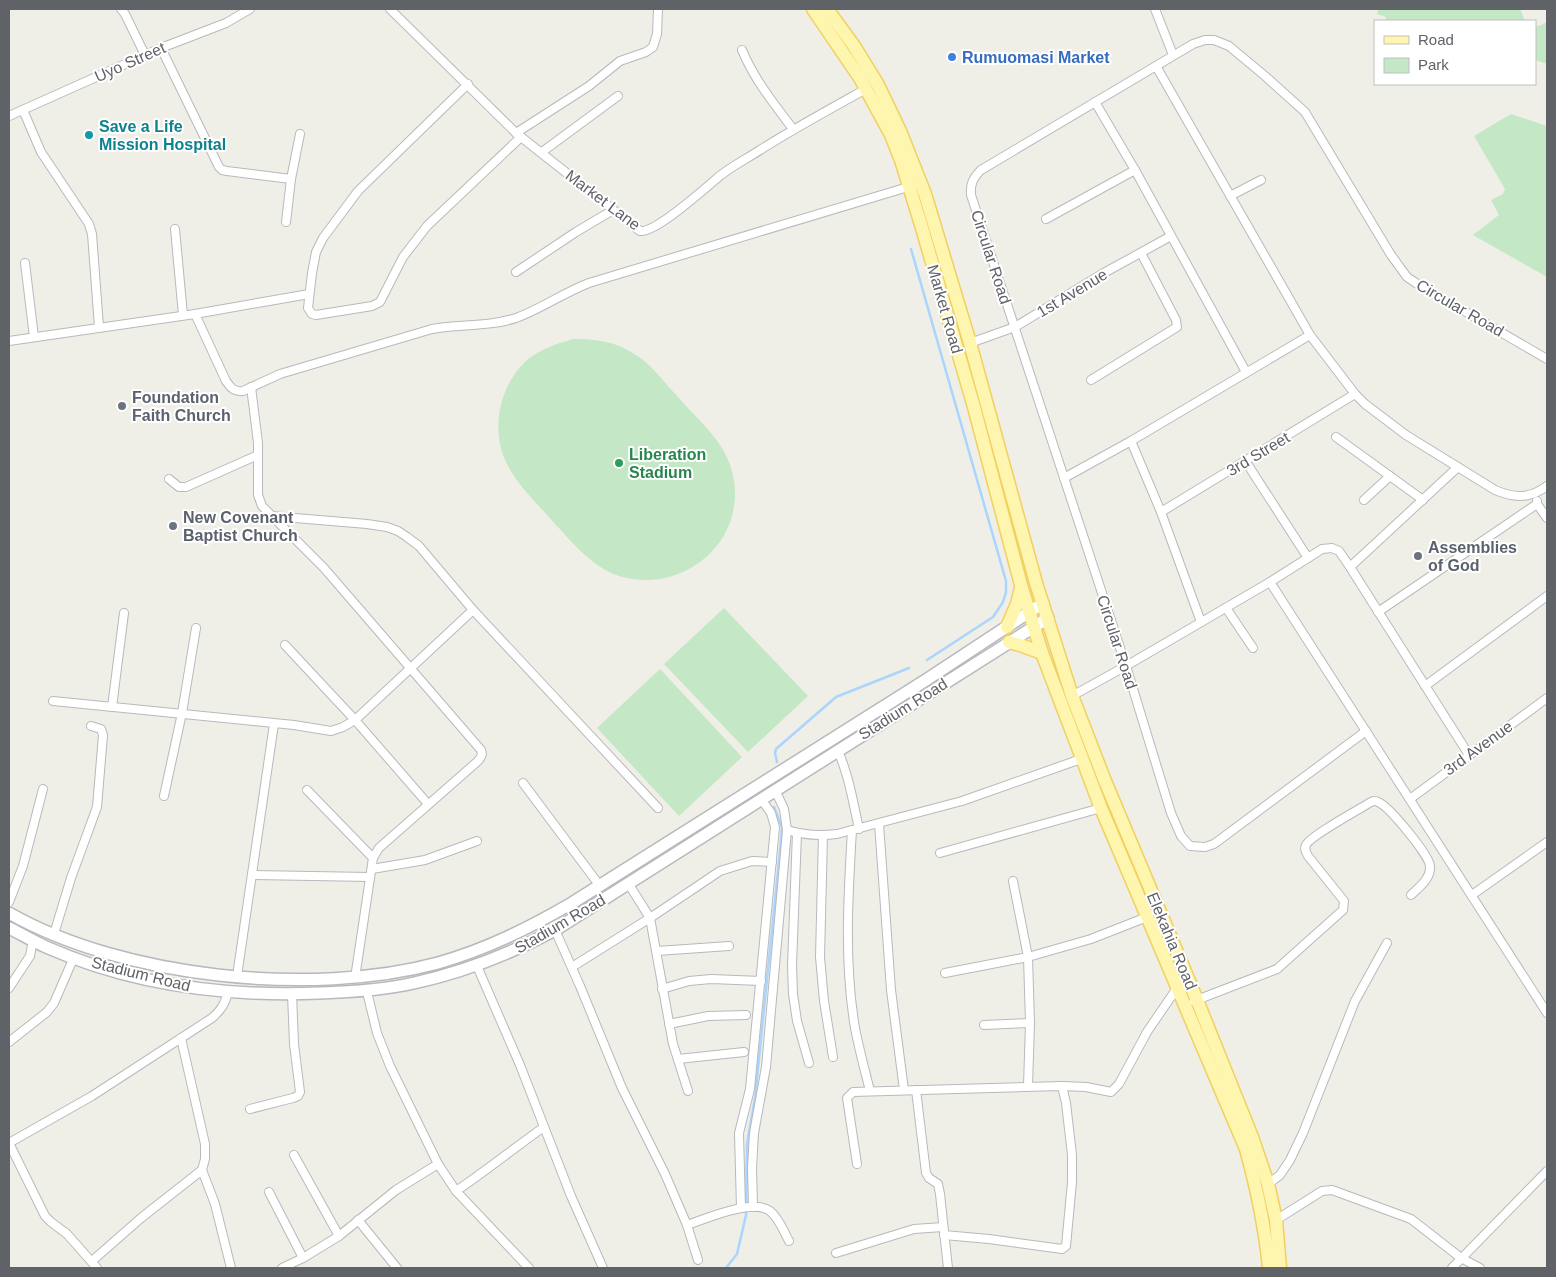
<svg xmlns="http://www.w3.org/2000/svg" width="1556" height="1277" viewBox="0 0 1556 1277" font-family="Arial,sans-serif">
<rect width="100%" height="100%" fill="#f0efe7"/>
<g fill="#c4e7c6">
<polygon points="1378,9 1520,9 1525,21 1385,21 1386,17 1377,14"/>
<polygon points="1547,22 1547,64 1535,60 1535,27 1541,25"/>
<polygon points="1511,114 1547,126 1547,277 1473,235 1499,215 1491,200 1503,194 1505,189 1474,136"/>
<path d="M573,339C593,339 614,341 631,352C650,362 663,381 677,396C692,413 710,429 722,448C747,489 735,541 694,566C672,580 644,584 619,576C592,567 573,543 555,524C537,503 513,482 503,455C492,424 501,384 526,361C540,349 556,344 573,339Z"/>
<polygon points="724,608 808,696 748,752 664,664"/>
<polygon points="660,669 742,757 679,816 597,728"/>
</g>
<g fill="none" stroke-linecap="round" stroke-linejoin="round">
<g stroke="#aad5fe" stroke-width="2.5">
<polyline points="911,249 1006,581 1006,592 1003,602 993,617 927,660"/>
<polyline points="777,762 775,753 776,749 836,697 909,668"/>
<polyline points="726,1268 737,1254 746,1215 747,1144 755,1098 781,841 782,827 774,807"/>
</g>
<defs>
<g id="minor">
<polyline points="121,9 125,14 145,55"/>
<path d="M390,9L516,133L640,231C655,233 702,191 715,180C728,168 745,160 760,150C795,128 830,109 866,89"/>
<polyline points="1155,9 1173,55"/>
<polyline points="161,48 219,167 222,170 227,171 291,179"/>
<path d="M742,50C754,79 774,104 793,129"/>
<path d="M1156,66L1310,335L1355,394L1365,404L1406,435L1495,490C1514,498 1530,499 1547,486"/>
<polyline points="468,84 358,191 323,238 316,252 312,273 308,308 312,314 316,315 372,306 380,302 403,257 427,226 521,137"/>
<polyline points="1095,102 1135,170 1246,372"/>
<polyline points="23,110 41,152 89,224 92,234 99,327"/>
<polyline points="9,116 161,48 226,23 250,9"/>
<polyline points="516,133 589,86 620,61 646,52 653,47 657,34 658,9"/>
<polyline points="542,152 618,96"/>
<polyline points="1230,196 1261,180"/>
<polyline points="1046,219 1135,170"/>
<polyline points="286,222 291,179 300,134"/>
<polyline points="175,229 183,315"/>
<polyline points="25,263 34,337"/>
<polyline points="516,272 576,232 613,210"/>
<path d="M195,314L226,381C231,388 234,392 243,391L280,374L432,329C460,324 488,327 516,318C541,309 563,293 589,283L908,187L912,188"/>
<polyline points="9,341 195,314 309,294"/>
<polyline points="970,343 1015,327 1102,274 1171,236"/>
<polyline points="1091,380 1177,327 1176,320 1141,253"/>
<path d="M251,387L258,443V495L262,506L324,568L481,750C483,755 481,757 478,761L379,848L373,858L355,978"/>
<polyline points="1336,437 1423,500"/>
<polyline points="1131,441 1161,512 1201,622"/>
<polyline points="1246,462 1308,558"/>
<polyline points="1064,478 1131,441 1310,335"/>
<polyline points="169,479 179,487 186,487 258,455"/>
<polyline points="1364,500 1390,476"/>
<polyline points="1537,501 1537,504 1547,518"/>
<polyline points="1161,512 1355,394"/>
<polyline points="271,516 367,524 387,527 398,531 407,537 419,546 473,610 658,808"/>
<polyline points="1350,567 1458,467"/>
<polyline points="1270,582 1547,1013"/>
<polyline points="1226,608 1253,648"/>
<polyline points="1378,612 1537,504"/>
<polyline points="285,645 355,720 428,804"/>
<polyline points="1425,686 1547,596"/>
<polyline points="1072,696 1126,666 1270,582 1322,549 1332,548 1339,551 1350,567 1469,755"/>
<polyline points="53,701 294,725 331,731 343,727 355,720 473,610"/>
<polyline points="112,707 124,613"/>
<path d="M1366,731L1214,844L1205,847L1190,846L1181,836L1171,813L1126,666L971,195C970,184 973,178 981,170L1193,44L1205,40H1214L1229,46L1265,76L1305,112L1391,255L1407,277L1416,283L1547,359"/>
<path d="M838,751C849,776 853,802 859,829"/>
<polyline points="523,783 600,886"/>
<polyline points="307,790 373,858"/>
<polyline points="164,796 182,713 196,628"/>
<polyline points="1410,799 1547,698"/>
<polyline points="879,824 891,990 904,1090"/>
<path d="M787,830C803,835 820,836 837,834L962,801L1081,759"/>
<path d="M852,830C848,896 844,963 855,1028C859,1049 865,1071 870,1091"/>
<polyline points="797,833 792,965 793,994 797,1021 809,1063"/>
<polyline points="823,835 820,957 824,1001 833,1057"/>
<polyline points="940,853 1101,808"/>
<polyline points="372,869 425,860 477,841"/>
<polyline points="253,875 370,877"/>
<polyline points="1013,881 1028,957 1030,1023 1028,1086"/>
<polyline points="628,883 650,918 673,1044 688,1091"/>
<polyline points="1472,895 1547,842"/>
<polyline points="9,902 23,866 43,789"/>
<polyline points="555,930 580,986 622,1088 665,1174 687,1225 698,1260"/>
<polyline points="54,934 71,878 97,807 103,735 101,729 91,726"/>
<polyline points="657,951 729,946"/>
<polyline points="477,966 520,1065 571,1196 603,1268"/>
<polyline points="572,967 650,918 720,871 752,861 772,862"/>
<polyline points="945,973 1028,957 1091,939 1147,917"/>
<polyline points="237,976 274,724"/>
<polyline points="9,988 30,956 33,940"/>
<polyline points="662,989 689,981 711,979 761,981"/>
<polyline points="367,992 377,1033 390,1066 438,1164 456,1191 529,1268"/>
<path d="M1194,1001L1277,969L1343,910L1344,901L1308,856C1306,852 1304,849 1306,845C1310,836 1360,809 1371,802C1374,801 1374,800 1378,802C1389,806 1429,855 1430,866C1431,879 1419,887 1411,895"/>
<polyline points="669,1024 708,1016 746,1015"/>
<polyline points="984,1025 1030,1023"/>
<polyline points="181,1038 205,1144 205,1159 202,1170 215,1204 231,1268"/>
<polyline points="9,1042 47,1012 54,1003 74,957"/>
<polyline points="678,1059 744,1052"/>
<polyline points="916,1090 926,1173 929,1178 938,1184 940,1194 948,1268"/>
<polyline points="250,1109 293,1098 298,1096 300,1092 294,1044 292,994"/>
<path d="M9,1143L92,1096L212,1018C221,1010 225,1004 228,992"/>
<polyline points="9,1143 45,1216 51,1222 67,1234 97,1268"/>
<polyline points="294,1155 339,1236"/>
<polyline points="857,1164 847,1098 853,1092 1062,1086 1086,1087 1111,1092 1119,1084 1147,1032 1177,988"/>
<polyline points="1268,1184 1280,1175 1290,1160 1303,1133 1355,1001 1387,943"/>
<path d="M456,1191C486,1171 514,1148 544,1127"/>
<polyline points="269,1192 303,1258"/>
<polyline points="753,1207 752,1168 754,1133 766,1067 787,830 784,809 775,790"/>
<polyline points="741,1208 739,1133 750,1089 775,827 771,813 761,799"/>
<polyline points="358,1220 397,1268"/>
<polyline points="1276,1220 1322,1191 1332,1190 1411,1219 1461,1258 1480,1268"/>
<path d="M687,1225C705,1219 753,1198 770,1211C779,1218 784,1232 789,1241"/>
<polyline points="944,1235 989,1239 1062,1249 1066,1246 1072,1182 1072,1155 1066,1103 1062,1086"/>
<polyline points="836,1253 914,1229 943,1227"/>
<polyline points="92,1261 141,1218 202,1170"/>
<polyline points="282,1268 303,1258 339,1236 396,1190 438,1164"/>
<polyline points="1452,1268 1547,1171"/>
</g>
<g id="secondary">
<path d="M9,913C123,978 312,997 438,963C487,949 529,928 572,903L926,680L1043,603"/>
<path d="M9,928C21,934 33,941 46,947C132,985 227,997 320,993C352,992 383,990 414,983C464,972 510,954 555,930L1048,618"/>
</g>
<g id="primary">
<path d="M813,9L860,78L891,135L901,160L922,228L974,407L1021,585L1042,653L1101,808L1246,1149C1257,1189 1265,1226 1269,1268"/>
<polyline points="827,9 854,46 878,85 900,131 925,194 970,343 1036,583 1072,696 1105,781 1197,1000 1252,1137 1268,1184 1276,1220 1280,1268"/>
<polyline points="1007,627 1017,604 1021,588"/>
<polyline points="1009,642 1020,645 1042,653"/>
</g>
</defs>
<use href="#minor" stroke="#b7b9bd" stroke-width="10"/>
<use href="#secondary" stroke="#b6b9be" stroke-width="14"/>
<use href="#primary" stroke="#f1d060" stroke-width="15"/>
<use href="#minor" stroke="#fff" stroke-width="8"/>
<use href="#secondary" stroke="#fff" stroke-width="11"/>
<use href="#primary" stroke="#fef6af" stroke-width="12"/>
</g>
<circle fill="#3f7fe0" stroke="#fff" stroke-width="2" cx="952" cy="57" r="5"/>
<circle fill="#0f9aa8" stroke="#fff" stroke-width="2" cx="89" cy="135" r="5"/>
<g fill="#6b7280" stroke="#fff" stroke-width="2">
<circle cx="122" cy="406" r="5"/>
<circle cx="173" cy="526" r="5"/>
<circle cx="1418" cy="556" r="5"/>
</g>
<circle fill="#2e9e5b" stroke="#fff" stroke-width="2" cx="619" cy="463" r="5"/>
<g text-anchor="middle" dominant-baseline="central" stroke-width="4" stroke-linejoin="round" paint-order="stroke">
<g font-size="16" font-weight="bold" fill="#366cbe" stroke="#fff" text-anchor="start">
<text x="962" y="57">Rumuomasi Market</text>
</g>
<g font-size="16" fill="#5f6267" stroke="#fff">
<text transform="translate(130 62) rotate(-24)">Uyo Street</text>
<text transform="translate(603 200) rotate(37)">Market Lane</text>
<text transform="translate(991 257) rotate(72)">Circular Road</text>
<text transform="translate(1072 293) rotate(-31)">1st Avenue</text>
<text transform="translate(1460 308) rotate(30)">Circular Road</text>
<text transform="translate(945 309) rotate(74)">Market Road</text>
<text transform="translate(1258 454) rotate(-31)">3rd Street</text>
<text transform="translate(1117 642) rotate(72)">Circular Road</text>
<text transform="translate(903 709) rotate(-32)">Stadium Road</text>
<text transform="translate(1478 748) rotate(-36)">3rd Avenue</text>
<text transform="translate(560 924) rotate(-30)">Stadium Road</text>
<text transform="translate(1172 941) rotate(67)">Elekahia Road</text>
<text transform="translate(141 974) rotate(14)">Stadium Road</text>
</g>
<g font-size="16" font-weight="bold" fill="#0d838f" stroke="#fff" text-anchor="start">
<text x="99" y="126">Save a Life<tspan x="99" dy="18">Mission Hospital</tspan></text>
</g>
<g font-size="16" font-weight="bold" fill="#5b616d" stroke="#fff" text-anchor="start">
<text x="132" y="397">Foundation<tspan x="132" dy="18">Faith Church</tspan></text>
<text x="183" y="517">New Covenant<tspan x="183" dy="18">Baptist Church</tspan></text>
<text x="1428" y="547">Assemblies<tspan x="1428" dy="18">of God</tspan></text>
</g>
<g font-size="16" font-weight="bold" fill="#27864d" stroke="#fff" text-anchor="start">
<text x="629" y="454">Liberation<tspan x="629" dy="18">Stadium</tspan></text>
</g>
</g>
<rect width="1556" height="1277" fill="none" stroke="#5f6267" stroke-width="20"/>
<rect x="1374" y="20" width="162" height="65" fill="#ffffff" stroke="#bfc0c2"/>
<rect x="1384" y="36" width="25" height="8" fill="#fef6af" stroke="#bfc0c2"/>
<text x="1418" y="45" font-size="15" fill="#5f6267">Road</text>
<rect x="1384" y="58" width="25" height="15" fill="#c4e7c6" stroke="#bfc0c2"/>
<text x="1418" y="70" font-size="15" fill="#5f6267">Park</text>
</svg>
